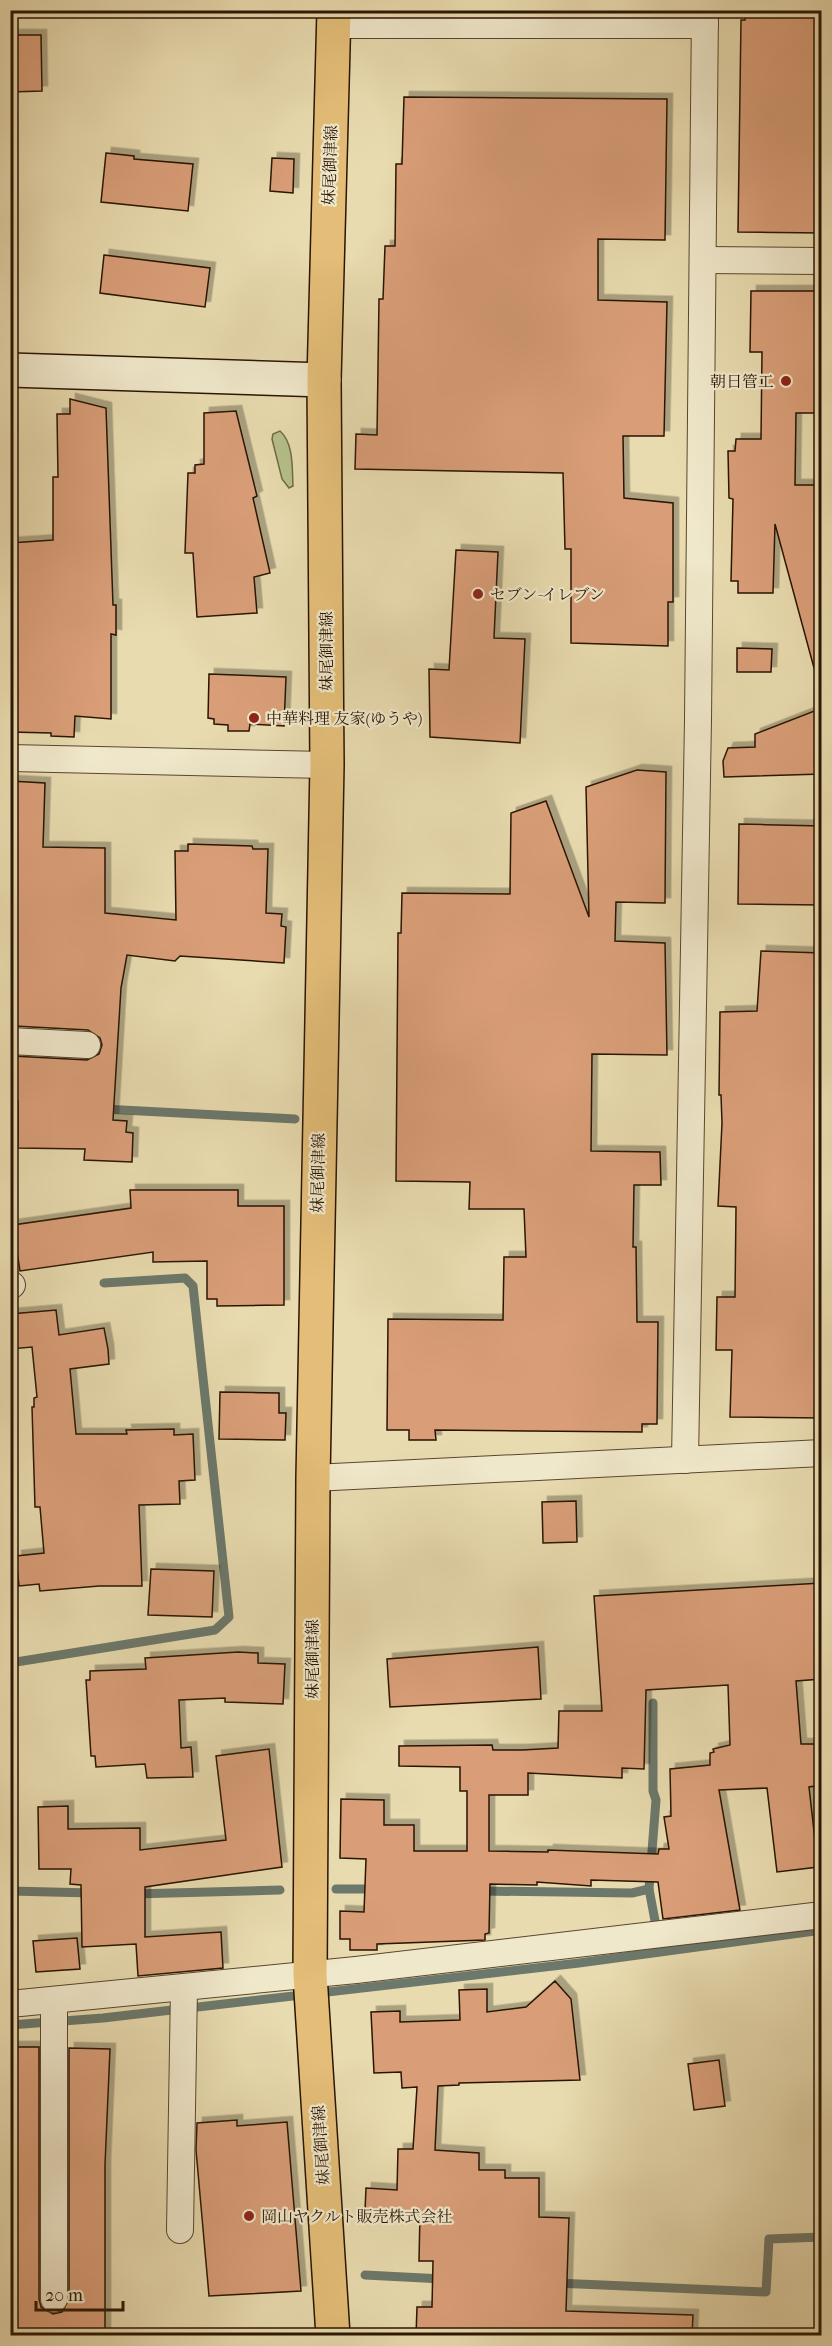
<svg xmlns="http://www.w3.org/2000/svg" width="832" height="2346" viewBox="0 0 832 2346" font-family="'IM FELL French Canon','Noto Serif JP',serif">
<defs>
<filter id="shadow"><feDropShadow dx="5.5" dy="-5.5" stdDeviation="0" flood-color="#0004"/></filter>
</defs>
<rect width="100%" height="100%" fill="#e8dbaf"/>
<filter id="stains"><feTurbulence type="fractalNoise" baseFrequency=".00333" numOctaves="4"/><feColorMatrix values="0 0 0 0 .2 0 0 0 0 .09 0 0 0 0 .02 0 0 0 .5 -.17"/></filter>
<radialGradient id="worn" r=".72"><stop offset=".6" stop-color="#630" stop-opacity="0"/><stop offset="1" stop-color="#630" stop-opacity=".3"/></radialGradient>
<path fill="#b5c08b" stroke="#706a47" stroke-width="1.5" d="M280,431C294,443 292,469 293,486L289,488L282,479L272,439L273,434Z"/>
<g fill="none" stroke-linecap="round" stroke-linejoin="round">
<g stroke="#6c786b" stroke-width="9">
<polyline points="10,1109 29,1109"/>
<polyline points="103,1109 295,1119"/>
<polyline points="10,1663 215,1630 229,1617 193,1286 185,1278 104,1283"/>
<polyline points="653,1703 653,1791 656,1800 649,1889 656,1926"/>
<polyline points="336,1889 376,1889"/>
<polyline points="10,1891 92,1893"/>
<polyline points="480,1891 632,1893 649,1889"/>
<polyline points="133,1894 280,1890"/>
<polyline points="10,2025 103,2018 579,1963 822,1930"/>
<polyline points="365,2275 443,2279"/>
<polyline points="556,2283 766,2292 769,2239 822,2237"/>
</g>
</g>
<g fill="#d99e78" stroke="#2a1503" stroke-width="1.5" fill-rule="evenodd" filter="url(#shadow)">
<polygon points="745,10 822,10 822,233 738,232 741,20 745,20"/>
<polygon points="10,35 41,35 42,91 10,92"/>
<polygon points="404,97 667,99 665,240 598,239 598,300 667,302 664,436 623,436 624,498 673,503 673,602 668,602 668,646 571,643 571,549 565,549 563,473 355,469 356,434 377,435 379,299 383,299 385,246 395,246 396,164 402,164"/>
<polygon points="106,153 134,156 134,159 193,164 188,211 101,202"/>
<polygon points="272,158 294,159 293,193 270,191"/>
<polygon points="104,255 210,268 205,307 100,293"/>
<polygon points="751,291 822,291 822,413 796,413 795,485 822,485 822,667 814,668 775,524 773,593 738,593 738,581 731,581 733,499 729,498 728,451 735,451 736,439 761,439 762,352 750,352"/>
<polygon points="70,399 106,408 113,605 116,605 116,635 111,634 111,719 75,716 74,737 51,736 51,733 10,732 10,543 53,540 53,477 58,477 57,414 70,414"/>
<polygon points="236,411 257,496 253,498 270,573 254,577 257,613 197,617 193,553 185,553 188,473 195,473 195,465 204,464 204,413"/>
<polygon points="456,550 498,552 494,638 525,639 520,743 430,737 429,669 449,670"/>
<polygon points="737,648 772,649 771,672 737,672"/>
<polygon points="209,674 286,677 284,726 250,724 249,731 228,731 228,725 214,724 214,719 208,718"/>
<polygon points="822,708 822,774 724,777 723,761 728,748 755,747 755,734"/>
<polygon points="637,770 666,772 665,903 616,902 615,941 665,943 667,1055 592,1054 591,1151 660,1152 661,1185 634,1185 633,1247 636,1247 637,1322 658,1322 657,1424 642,1424 642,1432 435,1430 436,1440 409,1440 409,1430 387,1430 388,1319 503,1320 504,1257 526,1257 524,1209 469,1209 470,1182 396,1181 398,933 401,933 402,893 510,894 511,813 546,801 589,917 586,787"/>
<polygon points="10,781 45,783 43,847 105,848 105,913 176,920 175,851 188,851 188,844 252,846 253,849 268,849 266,913 282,914 281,926 286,927 284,963 180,956 175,961 127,955 121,988 113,1120 127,1121 126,1132 133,1133 132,1162 84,1160 85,1149 18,1148 18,1101 10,1101 12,1056 87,1060 99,1054 102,1045 100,1038 88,1030 14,1026 16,998 11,997"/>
<polygon points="739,824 822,826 822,905 738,904"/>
<polygon points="761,951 822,953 822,1418 730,1417 732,1350 716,1350 717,1297 735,1297 736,1207 718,1206 722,1123 721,1095 719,1095 720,1012 757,1011"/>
<polygon points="130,1190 238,1190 238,1206 284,1206 284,1305 217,1306 217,1299 207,1299 207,1261 153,1262 153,1252 20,1271 13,1225 131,1208"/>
<polygon points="56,1310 59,1335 104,1328 108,1349 109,1364 70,1369 76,1434 127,1434 126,1430 174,1429 174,1435 193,1434 195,1480 179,1481 180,1504 139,1505 142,1586 99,1586 40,1591 39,1584 19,1586 16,1556 44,1553 40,1507 35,1507 32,1407 34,1407 34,1398 37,1397 32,1347 10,1349 10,1314"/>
<polygon points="220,1392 279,1393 279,1413 286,1413 285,1440 219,1439"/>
<polygon points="576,1501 577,1542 543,1543 542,1502"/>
<polygon points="151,1569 214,1571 212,1617 148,1615"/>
<path d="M822,1583V1679L796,1681L801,1744H822V1785L809,1787L818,1867L777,1872L767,1788L719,1790L740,1910L663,1919L658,1882L591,1880V1886L537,1882V1885L490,1884L489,1933L485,1934V1940L377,1944V1950H350V1939H340V1911L364,1912L366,1859L340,1858L341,1799L384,1800V1825H414V1851H467V1791H460V1767L399,1766V1746L492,1745L493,1750H522L558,1748L559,1711H602L594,1596ZM728,1685L730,1745L713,1749L714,1752L710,1753V1765L670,1769L671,1816L664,1817L669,1849H659L658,1854L548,1850V1852L489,1851V1795H528V1773L622,1778V1768L644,1769L646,1690Z"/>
<polygon points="538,1647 541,1699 390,1707 387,1659"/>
<polygon points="238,1652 258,1653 258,1663 285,1664 283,1704 225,1702 225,1698 179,1700 181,1748 191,1747 193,1777 147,1778 145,1764 96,1767 95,1756 91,1756 86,1680 90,1680 90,1671 146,1669 145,1658"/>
<polygon points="269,1749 282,1867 145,1887 145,1937 221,1932 223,1968 138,1976 136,1944 82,1947 81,1885 70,1884 71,1869 39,1869 38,1807 68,1806 68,1829 140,1828 140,1850 226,1840 216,1756"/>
<polygon points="77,1938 80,1969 36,1972 33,1941"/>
<polygon points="555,1981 571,1999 580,2080 459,2083 459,2085 438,2086 435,2150 479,2153 479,2170 505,2170 505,2178 539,2178 539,2217 569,2218 566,2311 693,2315 692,2336 416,2336 417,2307 432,2307 433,2261 419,2261 420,2214 365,2211 366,2188 397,2190 398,2149 413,2149 417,2087 402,2088 401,2072 374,2073 371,2012 400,2011 400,2022 460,2020 459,1990 487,1989 487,2012 526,2007"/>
<polygon points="10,2047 39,2047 39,2299 41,2307 53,2314 62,2312 69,2299 69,2048 110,2049 105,2165 105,2336 10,2336"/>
<polygon points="719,2060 725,2106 694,2110 688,2064"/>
<polygon points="237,2120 237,2126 287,2122 301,2291 209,2296 196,2150 197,2123"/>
</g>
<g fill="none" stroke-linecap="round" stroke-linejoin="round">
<defs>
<g id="street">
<polyline points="334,25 705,25"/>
<polyline points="703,260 822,261"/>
<polyline points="10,758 327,765"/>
<polyline points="10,1041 87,1045"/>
<polyline points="10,1286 12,1285"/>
<polyline points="685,1460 698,720 705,10"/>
<polyline points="313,1478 822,1453"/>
<polyline points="10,2004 356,1970 822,1915"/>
<polyline points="180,2230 184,1987"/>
<polyline points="54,2299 54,2000"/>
</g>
<polyline id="secondary" points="10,370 324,380"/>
<polyline id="primary" points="333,2336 310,1975 313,1478 327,765 324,380 334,10"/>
</defs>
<use href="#street" stroke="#5a462e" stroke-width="28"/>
<use href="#secondary" stroke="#2a1503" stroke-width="36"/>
<use href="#primary" stroke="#2a1503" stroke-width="36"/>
<use href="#street" stroke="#f0e8cb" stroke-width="26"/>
<use href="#secondary" stroke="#f0e8cb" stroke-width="33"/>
<use href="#primary" stroke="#e4be78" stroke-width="33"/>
</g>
<g fill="#8f2418" stroke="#f0e8cb" stroke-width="2">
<circle cx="786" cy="381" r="6"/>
<circle cx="478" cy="594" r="6"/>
<circle cx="254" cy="718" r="6"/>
<circle cx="249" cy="2216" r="6"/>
</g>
<g text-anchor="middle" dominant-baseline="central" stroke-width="4.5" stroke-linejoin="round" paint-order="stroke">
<g font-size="16" fill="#2a1503" stroke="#f0e8cb">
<text transform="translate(330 165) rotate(-88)">妹尾御津線</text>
<text transform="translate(326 651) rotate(-90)">妹尾御津線</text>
<text transform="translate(318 1173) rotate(-89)">妹尾御津線</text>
<text transform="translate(312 1659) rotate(-90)">妹尾御津線</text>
<text transform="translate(321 2145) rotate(-94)">妹尾御津線</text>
</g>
<g font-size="16" fill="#2a1503" stroke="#f0e8cb" text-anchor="start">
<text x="774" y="381" text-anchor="end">朝日管工</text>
<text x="490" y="594">セブン-イレブン</text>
<text x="266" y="718">中華料理 友家(ゆうや)</text>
<text x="261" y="2216">岡山ヤクルト販売株式会社</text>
</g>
</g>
<rect width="832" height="2346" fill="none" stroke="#e8dbaf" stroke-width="36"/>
<rect x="12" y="12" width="808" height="2322" fill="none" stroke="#2a1503" stroke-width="3"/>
<rect x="18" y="18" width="796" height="2310" fill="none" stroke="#2a1503" stroke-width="1.5"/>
<path d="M36 2301v9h87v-9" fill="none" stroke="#2a1503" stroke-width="3"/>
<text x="45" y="2301" font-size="18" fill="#2a1503" stroke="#f0e8cb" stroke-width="4.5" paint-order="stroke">20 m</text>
<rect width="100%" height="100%" filter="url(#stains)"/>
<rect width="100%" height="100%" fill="url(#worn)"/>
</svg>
